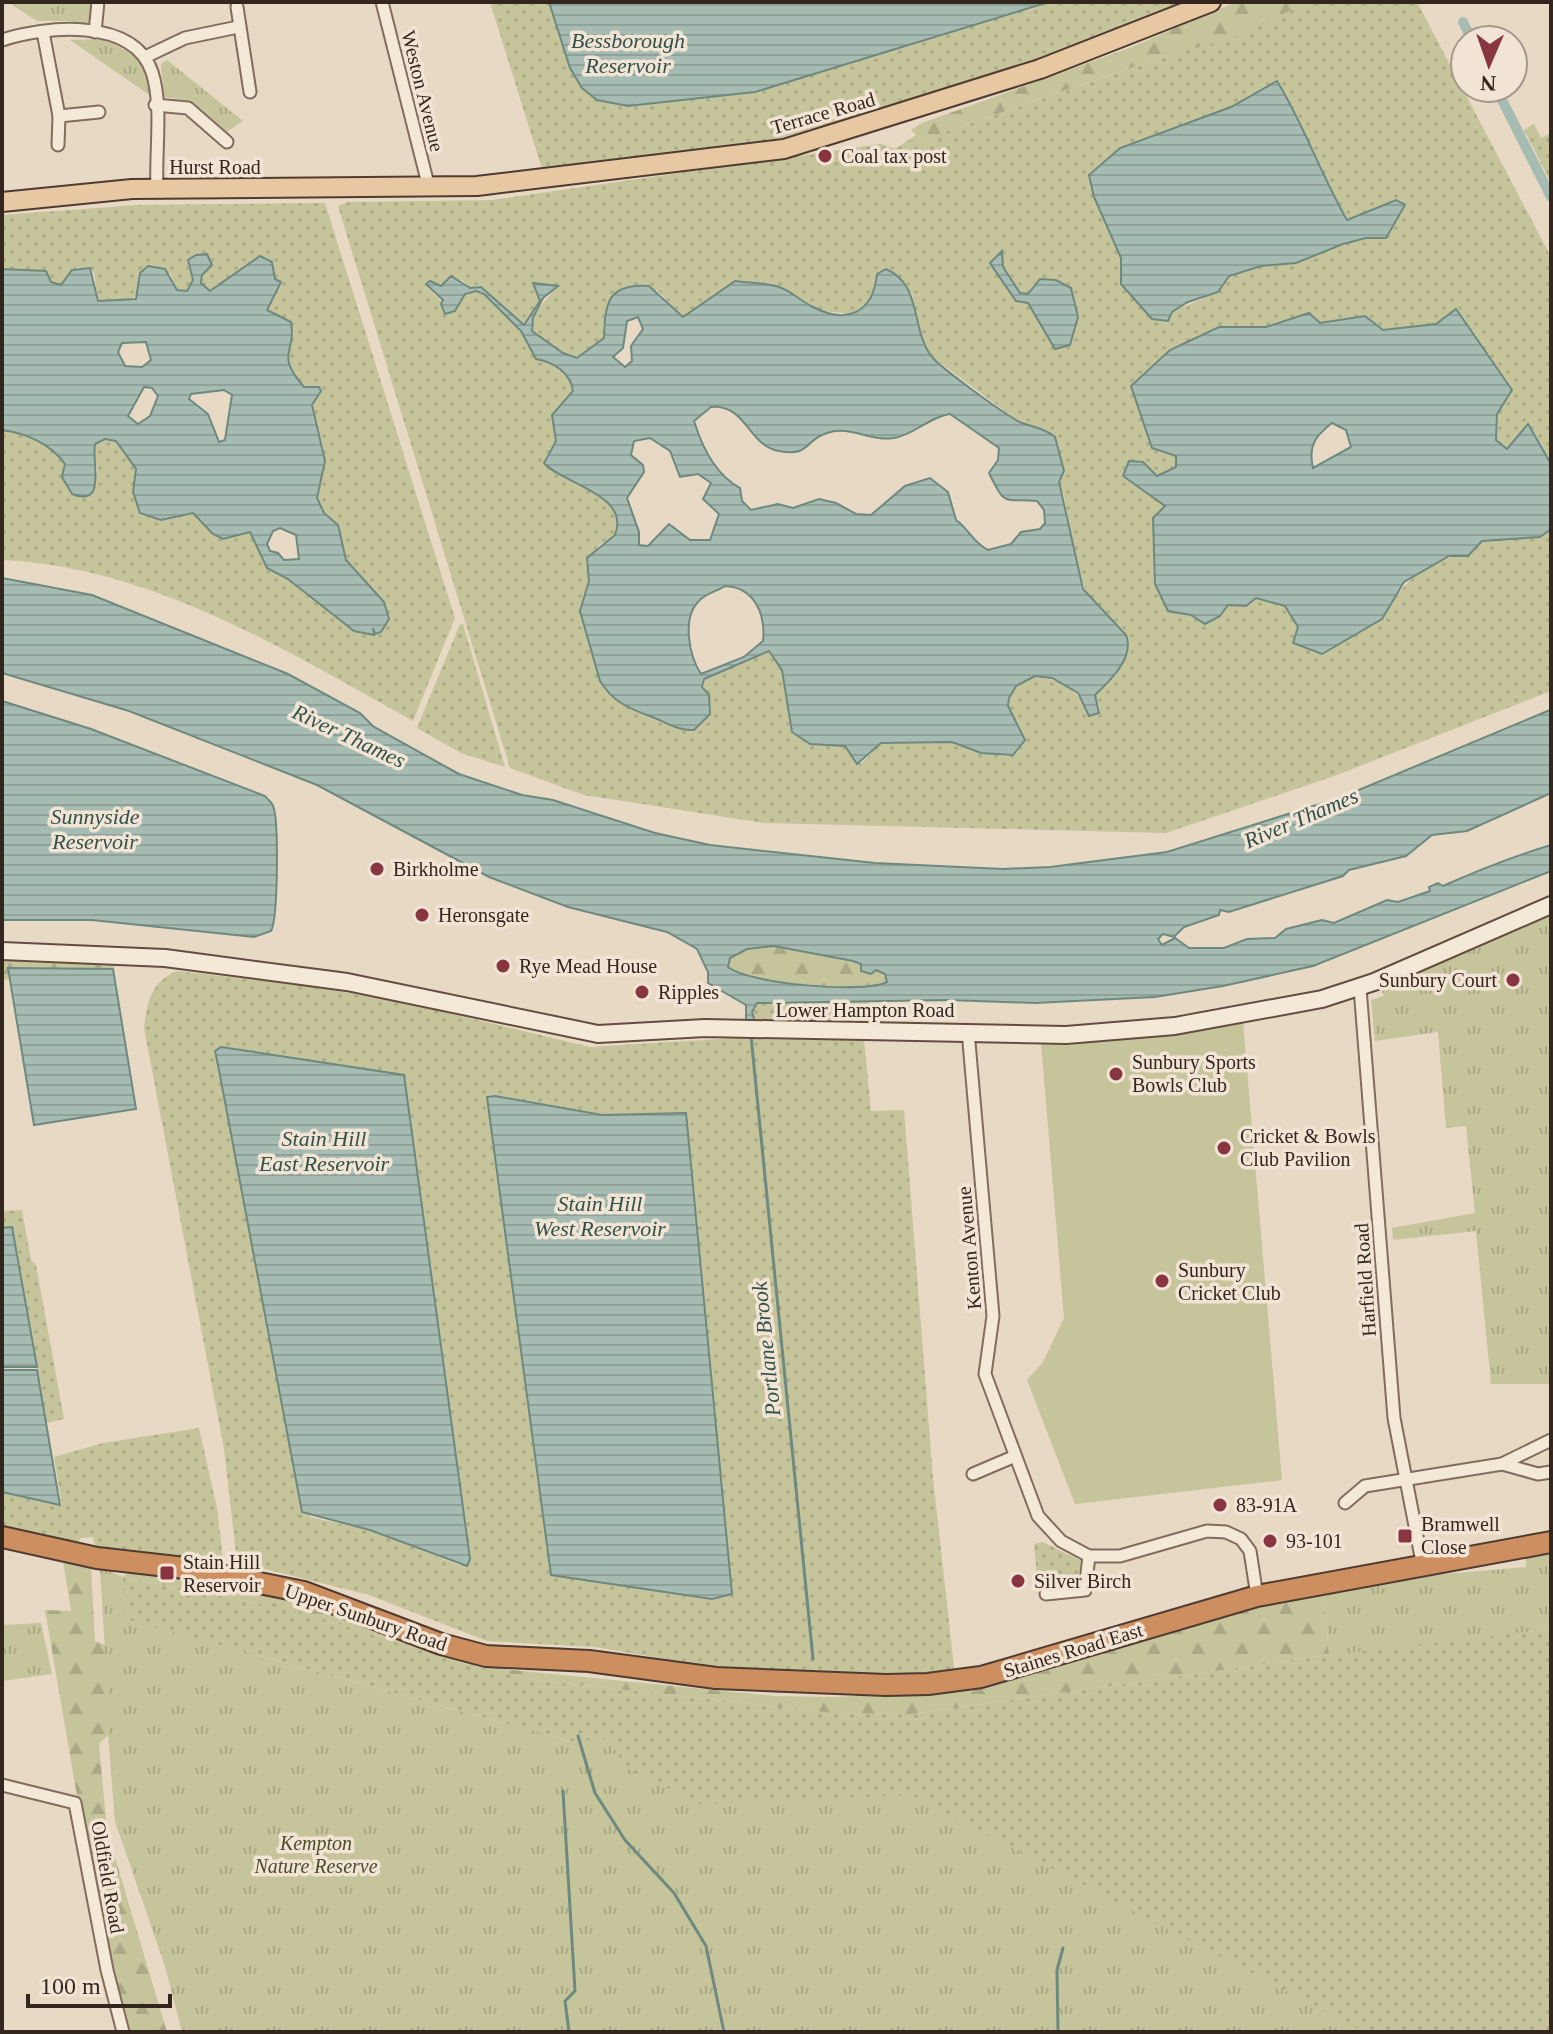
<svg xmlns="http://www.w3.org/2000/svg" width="1553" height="2034" viewBox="0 0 1553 2034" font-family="Georgia,serif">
<defs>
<pattern id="grass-dots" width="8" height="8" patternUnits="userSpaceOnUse" patternTransform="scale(2)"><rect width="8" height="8" fill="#c5c49b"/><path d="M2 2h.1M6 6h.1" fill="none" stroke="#aaa885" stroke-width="1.8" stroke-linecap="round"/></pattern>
<pattern id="forest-firs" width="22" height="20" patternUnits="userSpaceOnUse" patternTransform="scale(2)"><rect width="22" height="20" fill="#c5c49b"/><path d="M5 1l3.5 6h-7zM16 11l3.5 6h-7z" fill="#aaa885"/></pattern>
<pattern id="park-tufts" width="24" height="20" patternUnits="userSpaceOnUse" patternTransform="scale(2)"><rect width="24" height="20" fill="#c5c49b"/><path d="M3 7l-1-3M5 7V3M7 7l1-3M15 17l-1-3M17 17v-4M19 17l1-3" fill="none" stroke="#aaa885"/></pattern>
<pattern id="water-rules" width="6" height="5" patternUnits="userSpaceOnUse" patternTransform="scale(2)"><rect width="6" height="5" fill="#a6bcb3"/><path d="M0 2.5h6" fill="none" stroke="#8fa19a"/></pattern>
</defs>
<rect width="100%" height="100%" fill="#e8d9c5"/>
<g fill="url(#grass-dots)" fill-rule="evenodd">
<polygon points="490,2 549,2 570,68 1030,10 1049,2 1184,2 1039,60 764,143 543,172"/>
<path d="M1306,2H1417L1551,257V464L1528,424L1506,450L1496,440L1497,414L1436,324L1383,330L1365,316L1320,323L1309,313L1266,327H1219L1176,455L1177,467L1157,476L1143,462L1165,506L1153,519L1155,584L1168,610L1220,616L1228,605L1246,606L1256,598L1285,606L1298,627L1382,619C1402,585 1424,556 1468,556L1481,541L1540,537L1551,529V691L1337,775L1166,833L764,823L584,795L510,768L338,206L348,202L492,200L881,144L895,149L916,135L925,144L942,133L1168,55ZM1121,258L1296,263L1261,266L1228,276L1218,292L1172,312L1121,284ZM877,274L912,293L920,335L930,355L1015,419L1027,424L1064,496L1075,562L1089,599L1105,682L1095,695L1100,709L1085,711C1076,673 1003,662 1008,705C1009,716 1020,730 1025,740L1017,752L1005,756L981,753L952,742L881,743L861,764L845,746L792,732L782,670L769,650L704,679V690L678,729C648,715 619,711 600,681L580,611L589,581L587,562L599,545L615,535C627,504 589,492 569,480C560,475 553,465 545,458L556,441L552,418L573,391L572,381L527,345L521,331L484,294L476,291L465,294L459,305L440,300L427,287L462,280L470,288L478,286L524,325L540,301L533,284L558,286C545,301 534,309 532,331L563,353L577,358L604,338L603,324L657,290L683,317L717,295L791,292L821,311L854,314L867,307L876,289Z"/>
<polygon points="1534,124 1541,138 1551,133 1551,183 1524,130"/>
<path d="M325,203L455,618L413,721C285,650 152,567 2,560V430C26,433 51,444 65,464L62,477L72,494L98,471L93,452L95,444L110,439C132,446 140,471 133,492L161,520L193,513L213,534L227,539L250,532L267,568L288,579L320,604L374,628L375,634L384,603L346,560L338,525L324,513L317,498C318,481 327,467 323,448C317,424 310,412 316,387H304C287,367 285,356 293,331L267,310L277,281L269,259L260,256L210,291L202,287V275L211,267L188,266L193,280L187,291L177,290L170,273C148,288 126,310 98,301L94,272L77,267L61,285L51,282L46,271L2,269V215L137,205Z"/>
<polygon points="460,624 463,624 505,767 461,753 417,728"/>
<path d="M177,971L319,987L440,1011L590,1047L737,1038L864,1040L871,1111L904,1110L933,1478L955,1676L758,1675L595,1647L487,1641L369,1595L237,1562L224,1449L144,1028C147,1002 151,982 177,971ZM404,1076L461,1566L370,1530L310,1517ZM487,1098L515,1099L602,1115L686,1113L731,1594L712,1599L551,1575Z"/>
<polygon points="869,1002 869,1025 754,1023 752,1012 756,1003"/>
<polygon points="22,1210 31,1260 36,1265 64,1419 46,1423 12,1227 2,1228 2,1211"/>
<polygon points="199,1428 217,1508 224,1567 96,1550 93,1537 80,1538 78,1545 2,1527 2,1492 62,1505 54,1457 103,1443"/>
<polygon points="1043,1542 1081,1561 1077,1585 1071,1586 1069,1580 1058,1581 1055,1588 1037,1578 1034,1544"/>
<polygon points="122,1577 298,1611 466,1664 535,1680 833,1713 911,1714 1379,1648 1551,1629 1551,2032 749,2032 716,1939 609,1739 573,1742 129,1620"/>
</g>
<g fill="url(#forest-firs)">
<polygon points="1236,2 1308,2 1234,38 1168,55 942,133 925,144 911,130 922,123 1129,48"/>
<path d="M774,946L853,961L861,964L862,971L871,974L876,969L885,974L887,982C864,994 749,984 728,967L730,958L748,949Z"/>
<polygon points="2,960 117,960 113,969 9,968 10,979 2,980"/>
<polygon points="63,1561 91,1567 95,1641 105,1645 100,1566 121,1577 135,1571 300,1602 455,1657 502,1669 775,1696 835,1697 964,1690 1048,1670 1146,1637 1271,1603 1324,1595 1329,1655 911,1714 833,1713 535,1680 466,1664 297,1611 122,1577 129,1620 572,1742 609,1739 168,1975 115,1821 108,1735 99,1744 107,1831 167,2032 129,2032 93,1889 45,1610 71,1611"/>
</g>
<g fill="url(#park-tufts)">
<polygon points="8,2 92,2 89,21 83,25 71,21 37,21"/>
<path d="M100,39C129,49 150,62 151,96L70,40Z"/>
<polygon points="167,60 243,121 227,132 191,101 164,97 161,64"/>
<polygon points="1551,916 1551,1384 1491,1384 1476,1231 1393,1240 1392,1228 1475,1213 1466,1126 1446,1128 1438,1032 1375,1041 1371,1000 1384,996 1382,991 1391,984"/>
<polygon points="1551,1542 1551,1629 1329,1655 1324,1595 1423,1576 1526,1567 1525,1547"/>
<polygon points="100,1566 122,1577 129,1620 572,1742 609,1739 626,1768 699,1804 911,1795 1365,2032 182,2032 163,1958 115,1821"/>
<polygon points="41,1623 52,1674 2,1681 2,1625"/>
</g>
<polygon fill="#c5c49b" points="1243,1022 1282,1480 1075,1504 1027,1380 1043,1362 1064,1318 1041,1043 1181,1033"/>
<g fill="url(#water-rules)" stroke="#6e897f" stroke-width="2" fill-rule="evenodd">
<polygon points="549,2 1049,2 755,92 628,106 597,100 582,88 570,68"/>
<path d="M1277,81C1304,125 1321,175 1347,220L1396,200L1405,205L1386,238H1366L1343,244L1296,263L1261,266L1229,276L1218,292L1188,302L1172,312L1168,321L1152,319L1121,284V258L1094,197L1089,175L1120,148L1231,107Z"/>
<polygon points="1002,251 1003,267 1020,293 1028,294 1040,279 1056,280 1071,288 1078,317 1070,345 1055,349 1028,303 1016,301 990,263"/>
<path d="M207,254L212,265L202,275L201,283L210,291L260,256L272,262L275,279L281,282L267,310L291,322C297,354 274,352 304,387H319L321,391L312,405L325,461L317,498L324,513L338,525L346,560L384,602L389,619L381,632L375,634L373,628L374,635L354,631L288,579L267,568L250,532L223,539L213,534L193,513L161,520L140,513L133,492L136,469L116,441L105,439L95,444C91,459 108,508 72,494L62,477L65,464C51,444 26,433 2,430V269L46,271L51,282L61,285L72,270L90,268L98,301L136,299L140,273L148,266L165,269L177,290L187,291L193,280L188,260L196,255ZM146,342L151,360L142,367L125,366L118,352L122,343ZM144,387L152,388L158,396L150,416L138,424L128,416ZM224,390L232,395L225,440L219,442L208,414L189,399L191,394ZM280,528L296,535L299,559L284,560L278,553L270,551L267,544L273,531Z"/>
<path d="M886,269C923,285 910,329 932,357C942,369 1002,412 1016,420C1028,427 1044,427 1055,437L1064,471L1059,482L1083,589L1126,635C1135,657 1110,681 1095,695L1099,713L1089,716L1078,693L1052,678L1035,676L1016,686L1009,698L1008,706L1025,740L1013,755L981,753L952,742L881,743L857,764L845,746L810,744L792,732L782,670L769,651L704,679L702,687L709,695L710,714L694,730C680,731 669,724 657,719C632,709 615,705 600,681L580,611L589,581L587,558L615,535C631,494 562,484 544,463L556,441L552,415L573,391C571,373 553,362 536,359L521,331L484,294L476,291L465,294L455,311L445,314L441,304L443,300L426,284L430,281L441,286L451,276L470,288L481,287L524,325L540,301L533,283L558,286L543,298L533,318L532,331L563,353L577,358L604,338C605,304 607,283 649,286L683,317L735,281C749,283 766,283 779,287C791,291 800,300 811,306C846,325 873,314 877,274ZM638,317L643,329L631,346L632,361L625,367L613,357L623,348L627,321ZM711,407C747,404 748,446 779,451C811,457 804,440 827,433C850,425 871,442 894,438C914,435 929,417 950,414L999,448L998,460L989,473C1006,508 1003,498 1037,501L1044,510L1045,523L1040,529L1021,532L1011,544L988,550C973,543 969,529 956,520L948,492L930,478L905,486L871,515L856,514L836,503L819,499L793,508L778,504L751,510L742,501L740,488C716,475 702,447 694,421ZM650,438L670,451L680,477L698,474L711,483L703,499L719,514L710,540H690L669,524L648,546L639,545V532L627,498L644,472L643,465L631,455L634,441ZM725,586C754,587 766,614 763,641L744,657L701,674C689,656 682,618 698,602C705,593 716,592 725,586Z"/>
<path d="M1456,309L1512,390L1497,414L1496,440L1507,449L1528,424L1551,464V529L1540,537L1482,541L1468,556H1449L1404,582L1382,619L1322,654L1293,643L1298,627L1285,606L1256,598L1246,606L1228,605L1220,616L1205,624L1191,615L1168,611L1155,584L1153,518L1165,506L1123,476L1129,461L1143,462L1157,476L1176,467V456L1152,448L1131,386L1170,350L1219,327H1266L1309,313L1320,323L1365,316L1383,330L1436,324ZM1332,423L1346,430L1351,447L1313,468C1308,446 1315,436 1332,423Z"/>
<path d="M2,578L92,595L288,674L360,713L374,727L459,774L522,795L553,800L655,833L710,845L875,863L1003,869L1050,867L1167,852L1342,797L1550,710L1551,706V793L1467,831L1432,835L1406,856L1349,870L1343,876L1229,912L1220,910L1219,915L1184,927L1174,937L1163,934L1158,939L1162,945L1175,938L1189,948H1224L1247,939L1275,938L1286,929L1322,920L1334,923L1387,900L1398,902L1430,891L1429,887L1438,883L1443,886C1479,870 1514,856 1551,845V871L1313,966L1223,986L1155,997L1035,1003L948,1000L757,1003L752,1012L755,1022L746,1023V1005L708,983V972L697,949L667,932L568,907L489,877L317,785L129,711L2,673ZM774,946L853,961L861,964V971L871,974L876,970L885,974L887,982C865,994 749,984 728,967L730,958L747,949Z"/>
<path d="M2,701L91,729L265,796C268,800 272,802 273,806C279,820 278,919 271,931L254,937L92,920H2Z"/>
<polygon points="8,968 113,969 136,1109 34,1125"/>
<polygon points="221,1047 404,1075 470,1559 467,1566 370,1530 302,1512 219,1070 215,1051"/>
<polygon points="495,1096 602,1115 686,1113 732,1594 712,1599 551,1575 487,1097"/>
<polygon points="12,1227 37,1367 2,1367 2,1228"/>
<polygon points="2,1370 37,1370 60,1505 2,1492"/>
</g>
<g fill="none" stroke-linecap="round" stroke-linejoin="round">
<g stroke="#6e897f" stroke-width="3">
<polyline points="751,1036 813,1659"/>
<polyline points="578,1736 595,1793 625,1840 674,1893 706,1946 724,2032"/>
<polyline points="563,1791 575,1991 565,2001 569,2032"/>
<polyline points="1058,2032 1057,1970 1063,1948"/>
</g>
<g stroke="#a6bcb3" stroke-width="10">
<polyline points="1463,22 1472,40"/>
<polyline points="1496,88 1551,197"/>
</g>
<defs>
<g id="street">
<polyline points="382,2 429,188"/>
<polyline points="237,7 250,92"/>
<polyline points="43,32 59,116 58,145"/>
<polyline points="95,32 98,2"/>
<path d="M2,40C45,26 133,17 152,72C163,106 155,152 157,189"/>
<polyline points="145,57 185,38 238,27"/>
<polyline points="155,105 188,108 227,142"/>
<polyline points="59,116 99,112"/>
<polyline points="1360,988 1394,1418 1423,1567"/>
<polyline points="968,1031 993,1316 985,1374 1038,1516 1061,1541 1089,1556 1120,1556 1207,1531 1226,1532 1241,1539 1250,1551 1257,1596"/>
<polyline points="1502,1464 1538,1474 1551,1472"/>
<polyline points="973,1474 1013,1457"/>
<polyline points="1345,1503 1365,1486 1502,1464 1551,1440"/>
<polyline points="1046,1594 1085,1590 1089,1556"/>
<polyline points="2,1785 75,1803 107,1970 123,2032"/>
</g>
<polyline id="secondary" points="2,951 165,958 347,982 598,1034 705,1028 1066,1035 1175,1026 1322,999 1374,982 1551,905"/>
<polyline id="primary" points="2,202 132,189 477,186 784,149 1040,69 1211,2"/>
<polyline id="highway" points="2,1537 97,1558 185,1568 304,1592 441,1644 486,1656 589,1661 716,1678 886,1685 928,1684 981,1677 1257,1596 1551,1542"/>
</defs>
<use href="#street" stroke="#816c5e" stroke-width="15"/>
<use href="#secondary" stroke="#634d41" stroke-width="20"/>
<use href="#primary" stroke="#4f3b31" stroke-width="22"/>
<use href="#highway" stroke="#4f3b31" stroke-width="24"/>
<use href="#street" stroke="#f4e8d7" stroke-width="11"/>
<use href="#secondary" stroke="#f4e8d7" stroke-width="16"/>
<use href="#primary" stroke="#e7c8a2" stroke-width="18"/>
<use href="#highway" stroke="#cd8f60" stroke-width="20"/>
</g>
<g fill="#883541" stroke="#f1e4d4" stroke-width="3">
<circle cx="825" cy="156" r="8"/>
<circle cx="377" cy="869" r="8"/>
<circle cx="422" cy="915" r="8"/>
<circle cx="503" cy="966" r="8"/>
<circle cx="1513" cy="980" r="8"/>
<circle cx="642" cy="992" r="8"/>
<circle cx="1116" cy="1074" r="8"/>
<circle cx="1224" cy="1148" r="8"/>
<circle cx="1162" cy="1281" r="8"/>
<circle cx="1220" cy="1505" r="8"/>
<rect x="1397" y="1528" width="16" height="16" rx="4"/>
<circle cx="1270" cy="1541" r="8"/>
<rect x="159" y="1565" width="16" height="16" rx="4"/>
<circle cx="1018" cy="1581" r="8"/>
</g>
<g text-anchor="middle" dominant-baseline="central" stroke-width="7" stroke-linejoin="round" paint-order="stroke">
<g font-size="20" fill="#33261f" stroke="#f1e4d4">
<text transform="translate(423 91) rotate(76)">Weston Avenue</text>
<text transform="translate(823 113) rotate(-16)">Terrace Road</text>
<text x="215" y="167">Hurst Road</text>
<text x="865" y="1010">Lower Hampton Road</text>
<text transform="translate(969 1248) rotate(-95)">Kenton Avenue</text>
<text transform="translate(1365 1280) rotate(-94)">Harfield Road</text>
<text transform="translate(366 1617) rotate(19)">Upper Sunbury Road</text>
<text transform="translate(1073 1650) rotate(-17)">Staines Road East</text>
<text transform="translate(108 1877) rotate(80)">Oldfield Road</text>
</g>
<g font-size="20" fill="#33261f" stroke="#f1e4d4" text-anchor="start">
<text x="841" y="156">Coal tax post</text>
<text x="393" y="869">Birkholme</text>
<text x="438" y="915">Heronsgate</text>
<text x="519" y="966">Rye Mead House</text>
<text x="1497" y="980" text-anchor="end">Sunbury Court</text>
<text x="658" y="992">Ripples</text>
<text x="1132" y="1062">Sunbury Sports<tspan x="1132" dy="23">Bowls Club</tspan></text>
<text x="1240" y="1136">Cricket &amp; Bowls<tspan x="1240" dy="23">Club Pavilion</tspan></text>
<text x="1178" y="1270">Sunbury<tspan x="1178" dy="23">Cricket Club</tspan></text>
<text x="1236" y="1505">83-91A</text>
<text x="1421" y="1524">Bramwell<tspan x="1421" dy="23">Close</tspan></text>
<text x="1286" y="1541">93-101</text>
<text x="183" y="1562">Stain Hill<tspan x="183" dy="23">Reservoir</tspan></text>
<text x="1034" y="1581">Silver Birch</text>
</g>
<g font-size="20" font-style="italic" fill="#494d29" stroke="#f1e4d4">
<text x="316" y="1843">Kempton<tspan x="316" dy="23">Nature Reserve</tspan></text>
</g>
<g font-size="22" font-style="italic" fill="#31514a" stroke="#f1e4d4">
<text x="628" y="40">Bessborough<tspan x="628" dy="25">Reservoir</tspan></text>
<text transform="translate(349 736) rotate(25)">River Thames</text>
<text x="95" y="816">Sunnyside<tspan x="95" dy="25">Reservoir</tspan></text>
<text transform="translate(1301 818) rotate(-23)">River Thames</text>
<text x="324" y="1138">Stain Hill<tspan x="324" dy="25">East Reservoir</tspan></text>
<text x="600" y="1203">Stain Hill<tspan x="600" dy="25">West Reservoir</tspan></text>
<text transform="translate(766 1349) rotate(-96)">Portlane Brook</text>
</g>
</g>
<rect width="1553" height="2034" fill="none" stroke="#33261f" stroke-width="8"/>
<g transform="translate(1489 64) rotate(182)"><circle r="38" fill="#f1e4d4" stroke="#a5988c" stroke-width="2"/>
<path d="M0-6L14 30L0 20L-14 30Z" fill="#883541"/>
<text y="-12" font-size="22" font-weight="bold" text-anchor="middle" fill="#33261f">N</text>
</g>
<path d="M28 1994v12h142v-12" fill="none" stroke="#33261f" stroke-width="4"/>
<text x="40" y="1994" font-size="24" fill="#33261f" stroke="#f1e4d4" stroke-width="6" paint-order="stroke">100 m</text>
</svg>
